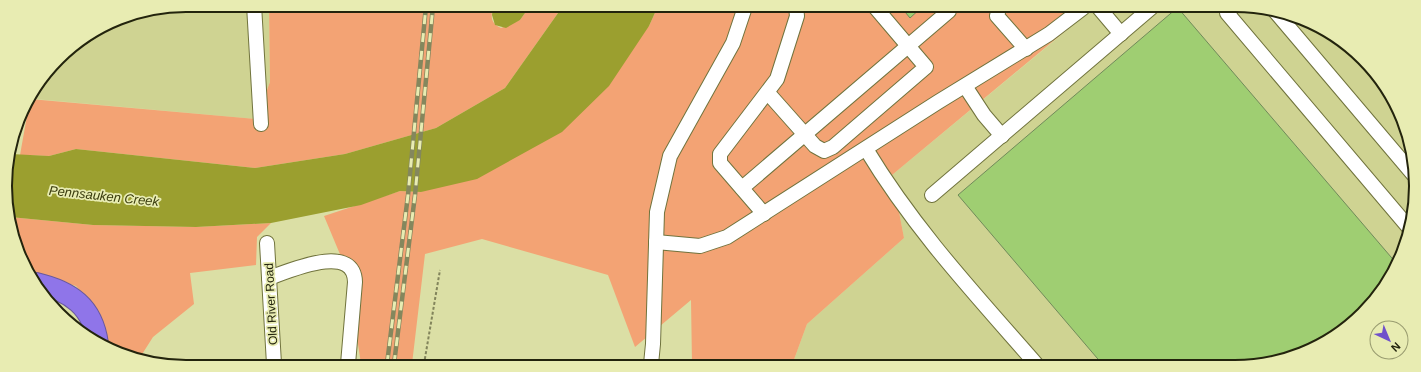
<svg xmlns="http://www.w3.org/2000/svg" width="1421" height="372" viewBox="0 0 1421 372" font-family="Arial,sans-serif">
<rect width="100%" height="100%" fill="#dbdfa5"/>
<g fill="#cfd392">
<polygon points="186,5 269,5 270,82 256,119 35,99 39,86 66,50 117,19"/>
<polygon points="1094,8 1270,8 1335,35 1385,85 1412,150 1413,221 1392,276 1363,314 1315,348 1258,365 792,365 807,324 904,238 892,175"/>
</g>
<g fill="#f3a374">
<path d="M269,5L493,6C491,17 490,23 501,28L520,20L530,6H563L505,88L436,128L345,154L255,168L76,149L49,156L20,155L30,99L256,119L270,82Z"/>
<polygon points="658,6 1093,8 892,175 904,238 807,324 792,365 692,364 691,300 635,347 608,275 482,239 425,254 412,364 361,364 347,271 324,216 400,191 421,192 649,26"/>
<polygon points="10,217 93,225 196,227 271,223 257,237 256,265 190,273 194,304 153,337 139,359 104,346 93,306 76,286 31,272 11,233"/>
</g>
<g fill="#9b9f2f">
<polygon points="493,6 530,6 520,20 506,28 495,25 492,15"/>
<polygon points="563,6 658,6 649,26 609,86 562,132 477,179 421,192 400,191 361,205 271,223 196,227 93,225 10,217 5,174 11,154 49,156 76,149 255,168 345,154 436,128 505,88"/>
</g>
<g fill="#9fce72" stroke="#708a5a">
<polygon points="901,7 922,7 910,18"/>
<polygon points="1177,8 1178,8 1397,264 1392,276 1363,314 1315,348 1258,365 1103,365 958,195"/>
</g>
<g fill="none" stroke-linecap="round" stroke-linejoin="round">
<defs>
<g id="minor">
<polyline points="254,5 261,124"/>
<polyline points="999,8 997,16 1026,49"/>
<polyline points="1099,8 1121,34"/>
<polyline points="1232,8 1227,13 1410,229"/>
<polyline points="1274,10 1413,174"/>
<polyline points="965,86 984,115 1002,136"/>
<polyline points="768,93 815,146 824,151 833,147 926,67 875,7"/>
<path d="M866,149C915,230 975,294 1037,365"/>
<polyline points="742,188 949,11"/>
<polyline points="932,195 1151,8"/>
<polyline points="764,214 720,163 720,154 777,79 797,16 796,7"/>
<polyline points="656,242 700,246 727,237 938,102 1049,34 1083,8"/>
<polyline points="267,243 274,364"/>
<path d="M269,278C289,271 354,242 355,282L348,364"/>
<polyline points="651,364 653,344 657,212 670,156 733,43 745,7"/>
</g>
<path id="highway" d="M36,283C70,291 93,306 98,344"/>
</defs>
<use href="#minor" stroke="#70733d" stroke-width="16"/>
<use href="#highway" stroke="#69599c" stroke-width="22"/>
<polyline stroke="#82845b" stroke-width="2" stroke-dasharray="3 2" stroke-linecap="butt" points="424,364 440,270"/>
<use href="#minor" stroke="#fff" stroke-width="14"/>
<use href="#highway" stroke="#8f75e9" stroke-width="20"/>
<defs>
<g id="rail">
<polyline points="387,364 408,195 426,6"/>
<polyline points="394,364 415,195 433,6"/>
</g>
</defs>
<use href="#rail" stroke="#84875d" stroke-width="4.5"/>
<use href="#rail" stroke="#e8ecb2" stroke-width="3" stroke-dasharray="9" stroke-linecap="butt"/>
</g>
<g text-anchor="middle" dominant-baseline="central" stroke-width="3.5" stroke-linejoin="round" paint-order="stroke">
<g font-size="12" fill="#23240d" stroke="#e8ecb2">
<text transform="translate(271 304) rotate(-93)">Old River Road</text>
</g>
<g font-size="13" font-style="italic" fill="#3a3c0e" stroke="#e8ecb2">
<text transform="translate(104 196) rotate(6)">Pennsauken Creek</text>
</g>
</g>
<path d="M0 0H1421V372H0ZM186 12H1235A174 174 0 0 1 1409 186V186A174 174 0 0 1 1235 360H186A174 174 0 0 1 12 186V186A174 174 0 0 1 186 12Z" fill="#e8ecb2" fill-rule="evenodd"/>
<path fill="none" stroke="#23240d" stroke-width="2" d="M186 12H1235A174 174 0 0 1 1409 186V186A174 174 0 0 1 1235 360H186A174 174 0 0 1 12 186V186A174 174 0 0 1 186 12Z"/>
<g transform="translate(1389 340) rotate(136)"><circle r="19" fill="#e8ecb2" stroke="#999c70"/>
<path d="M0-3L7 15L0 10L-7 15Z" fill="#7051ca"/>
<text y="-6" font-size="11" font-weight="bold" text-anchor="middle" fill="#23240d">N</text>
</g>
</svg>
